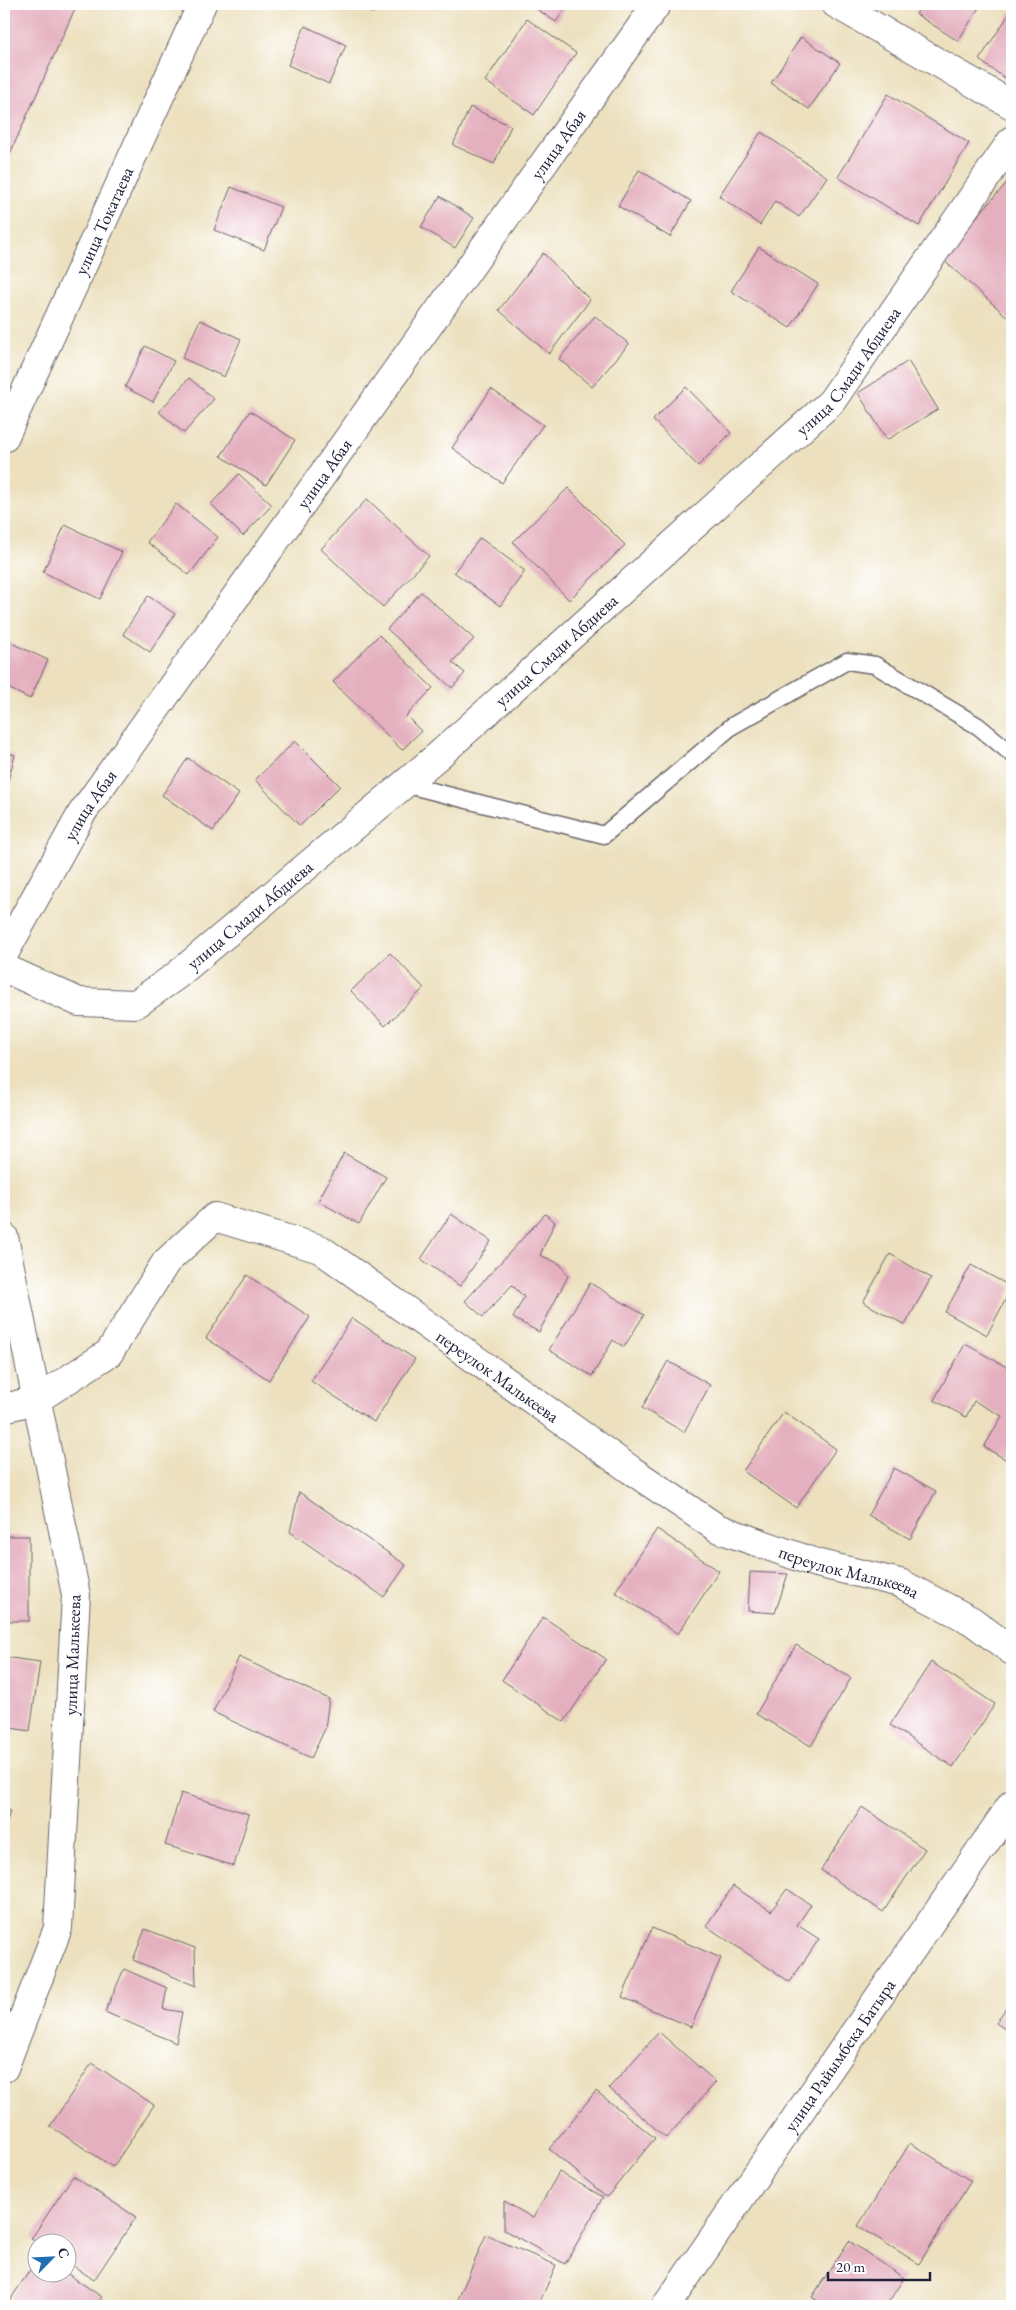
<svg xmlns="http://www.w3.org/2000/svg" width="1016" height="2310" viewBox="0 0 1016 2310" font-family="'EB Garamond',serif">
<rect width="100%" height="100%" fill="#fff"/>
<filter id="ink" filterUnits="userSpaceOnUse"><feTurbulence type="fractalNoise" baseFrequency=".02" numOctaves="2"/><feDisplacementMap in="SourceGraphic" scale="10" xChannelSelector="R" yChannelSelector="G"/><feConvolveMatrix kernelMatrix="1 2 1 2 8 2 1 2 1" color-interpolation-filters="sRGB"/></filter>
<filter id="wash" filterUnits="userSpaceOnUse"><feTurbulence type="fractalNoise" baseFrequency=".0096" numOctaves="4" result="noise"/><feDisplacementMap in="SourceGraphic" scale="20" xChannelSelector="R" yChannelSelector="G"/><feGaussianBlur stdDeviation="1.12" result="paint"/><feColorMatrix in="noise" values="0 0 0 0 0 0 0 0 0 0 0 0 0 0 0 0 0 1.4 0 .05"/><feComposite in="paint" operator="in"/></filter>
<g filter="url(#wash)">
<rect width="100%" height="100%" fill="#ece0be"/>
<g id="blocks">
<g fill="#e4afbe">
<polygon points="4,4 77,4 4,167"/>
<polygon points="346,4 376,4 373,13"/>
<polygon points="529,4 568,4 556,22"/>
<polygon points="922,4 977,4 980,6 958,41 916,14"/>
<polygon points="1012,10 1012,83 979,60"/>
<polygon points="527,19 576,53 534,115 485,81"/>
<polygon points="305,26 346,45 329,84 288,65"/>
<polygon points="801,37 840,63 809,109 771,83"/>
<polygon points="888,94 969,143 919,226 838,177"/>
<polygon points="470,107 511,126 494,164 453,145"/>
<polygon points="761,132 827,177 799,217 775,201 760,225 719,196"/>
<polygon points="639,170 691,201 670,237 618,206"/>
<polygon points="1010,179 1012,181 1012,321 941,258"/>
<polygon points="231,187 281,207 264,250 214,230"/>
<polygon points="440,196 474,218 455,248 421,227"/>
<polygon points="759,247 818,284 790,328 731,291"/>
<polygon points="543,253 590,300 549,354 499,310"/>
<polygon points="595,316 629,344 592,387 559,359"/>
<polygon points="200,320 241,339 224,377 182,358"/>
<polygon points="145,346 174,361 153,402 125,387"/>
<polygon points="908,361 938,409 887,440 858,393"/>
<polygon points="189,378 214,399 184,433 159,412"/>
<polygon points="686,387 731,433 698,466 653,420"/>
<polygon points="491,389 543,425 502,483 452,448"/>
<polygon points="250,411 295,440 266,485 221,456"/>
<polygon points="239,474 272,505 243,536 211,504"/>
<polygon points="568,488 625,545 569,600 513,542"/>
<polygon points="367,499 429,556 383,607 321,549"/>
<polygon points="176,504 218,537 189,575 147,542"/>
<polygon points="65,525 122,552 100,599 43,572"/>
<polygon points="480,538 525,571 500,606 454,572"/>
<polygon points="421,592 474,639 452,662 465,673 452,688 387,629"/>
<polygon points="148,596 175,614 150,652 123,634"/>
<polygon points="379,635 433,688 406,716 421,731 402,750 333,682"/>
<polygon points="7,641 48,660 30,699 4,686 4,648"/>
<polygon points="295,741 340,786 300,826 255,780"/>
<polygon points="4,752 15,755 4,795"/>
<polygon points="188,758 239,794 213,831 162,795"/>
<polygon points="390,953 424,988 385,1026 351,991"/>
<polygon points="344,1153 386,1177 359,1224 318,1201"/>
<polygon points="451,1214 491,1241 460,1286 421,1259"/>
<polygon points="545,1214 555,1222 540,1255 560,1264 568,1276 539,1332 513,1318 524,1297 512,1285 483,1317 465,1301"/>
<polygon points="890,1254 931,1278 905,1325 863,1302"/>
<polygon points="971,1265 1012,1287 987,1335 945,1312"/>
<polygon points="247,1275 310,1317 269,1380 206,1338"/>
<polygon points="590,1283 644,1315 624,1347 613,1340 592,1376 549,1350"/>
<polygon points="352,1318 415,1359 374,1422 311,1381"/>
<polygon points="965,1344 1012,1370 1012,1463 984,1447 1002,1416 974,1401 966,1417 934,1400"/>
<polygon points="668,1361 710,1385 684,1432 642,1408"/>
<polygon points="784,1412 836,1449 796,1508 743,1471"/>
<polygon points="894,1468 936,1491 910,1539 868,1515"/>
<polygon points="299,1492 406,1565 384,1597 290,1532"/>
<polygon points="657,1529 719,1571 678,1634 615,1592"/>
<rect x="4" y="1536" width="25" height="85"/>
<polygon points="750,1572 788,1574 775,1613 748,1611"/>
<polygon points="543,1617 606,1659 564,1722 502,1680"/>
<polygon points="796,1645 851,1678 811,1746 756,1714"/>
<polygon points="4,1657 40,1662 30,1731 4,1727"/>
<polygon points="239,1657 329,1699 325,1729 311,1758 213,1712"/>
<polygon points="931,1662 995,1704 953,1767 890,1725"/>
<polygon points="181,1793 249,1814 234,1866 165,1845"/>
<polygon points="862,1807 925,1849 883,1912 821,1870"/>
<polygon points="4,1809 10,1811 4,1832"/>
<polygon points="733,1886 771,1911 787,1889 811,1905 797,1925 819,1939 790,1982 706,1926"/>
<polygon points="652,1928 721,1958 691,2027 622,1997"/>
<polygon points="145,1929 195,1948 196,1986 133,1960"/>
<polygon points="124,1969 167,1988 163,2009 182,2012 176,2043 105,2012"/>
<polygon points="1012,1999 1012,2034 996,2023"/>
<polygon points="659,2032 716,2082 666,2138 609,2088"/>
<polygon points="92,2063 154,2105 113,2167 50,2126"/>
<polygon points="596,2091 655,2138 607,2197 549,2149"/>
<polygon points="910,2143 971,2181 919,2264 858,2226"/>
<polygon points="559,2172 603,2197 565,2264 504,2230 504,2201 533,2218"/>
<polygon points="73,2176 136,2217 94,2280 68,2262 68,2242 37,2242 31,2239"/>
<polygon points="486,2235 556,2265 538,2306 461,2306 456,2304"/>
<polygon points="849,2241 904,2278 886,2306 825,2306 812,2297"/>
<polygon points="38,2258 38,2272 65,2272 102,2297 96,2306 6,2306"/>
</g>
</g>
</g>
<g filter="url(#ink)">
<use href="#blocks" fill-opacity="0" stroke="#696469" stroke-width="1"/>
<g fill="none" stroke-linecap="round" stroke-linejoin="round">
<defs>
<polyline id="lane" points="404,784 604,835 732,726 847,661 875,665 978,726 1012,754"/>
<g id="street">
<polyline points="836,4 1012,105"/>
<path id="s1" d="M4,438L202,4"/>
<path id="s2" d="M4,968L79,1002L136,1004L176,976L439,755L831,402L1012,140"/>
<path id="s3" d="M4,1408L36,1400L109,1353L166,1262L215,1217L320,1249L631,1470L717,1528L816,1563L900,1583L972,1621L1012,1651"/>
<path id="s4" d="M666,2306L1012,1804"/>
</g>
<g id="secondary">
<path id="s5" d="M4,954L82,813L657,4"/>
<polyline points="4,1237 76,1595 58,1928 4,2068"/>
</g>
</defs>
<use href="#lane" stroke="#696469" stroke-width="19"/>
<use href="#street" stroke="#696469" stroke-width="30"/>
<use href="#secondary" stroke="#696469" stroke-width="30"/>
<use href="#lane" stroke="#fff" stroke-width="16"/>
<use href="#street" stroke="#fff" stroke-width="28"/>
<use href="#secondary" stroke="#fff" stroke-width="28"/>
</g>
</g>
<g text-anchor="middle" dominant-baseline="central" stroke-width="4" stroke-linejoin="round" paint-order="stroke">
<g font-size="18" fill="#22223b" stroke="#fff">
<text stroke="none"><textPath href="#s5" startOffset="982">улица Абая</textPath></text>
<text stroke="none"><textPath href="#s1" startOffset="239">улица Токатаева</textPath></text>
<text stroke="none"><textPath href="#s2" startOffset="1094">улица Смади Абдиева</textPath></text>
<text stroke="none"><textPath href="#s5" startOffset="578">улица Абая</textPath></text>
<text stroke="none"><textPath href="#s2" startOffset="689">улица Смади Абдиева</textPath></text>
<text stroke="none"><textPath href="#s5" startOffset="172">улица Абая</textPath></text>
<text stroke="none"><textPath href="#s2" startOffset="284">улица Смади Абдиева</textPath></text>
<text stroke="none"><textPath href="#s3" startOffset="622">переулок Малькеева</textPath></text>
<text stroke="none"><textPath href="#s3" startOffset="1028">переулок Малькеева</textPath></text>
<text transform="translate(72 1655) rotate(-88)">улица Малькеева</text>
<text stroke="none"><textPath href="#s4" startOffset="305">улица Райымбека Батыра</textPath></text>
</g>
</g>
<rect width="1016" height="2310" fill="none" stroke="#fff" stroke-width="20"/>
<g transform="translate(52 2258) rotate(66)"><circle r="24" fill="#ffffff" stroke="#a7a7b1"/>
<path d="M0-4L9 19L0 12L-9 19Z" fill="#1f6fb2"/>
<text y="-8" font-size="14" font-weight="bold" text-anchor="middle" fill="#22223b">С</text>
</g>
<path d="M828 2272v8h102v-8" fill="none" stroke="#22223b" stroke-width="2.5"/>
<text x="836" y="2272" font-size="15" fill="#22223b" stroke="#ffffff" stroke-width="4" paint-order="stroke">20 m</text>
</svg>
